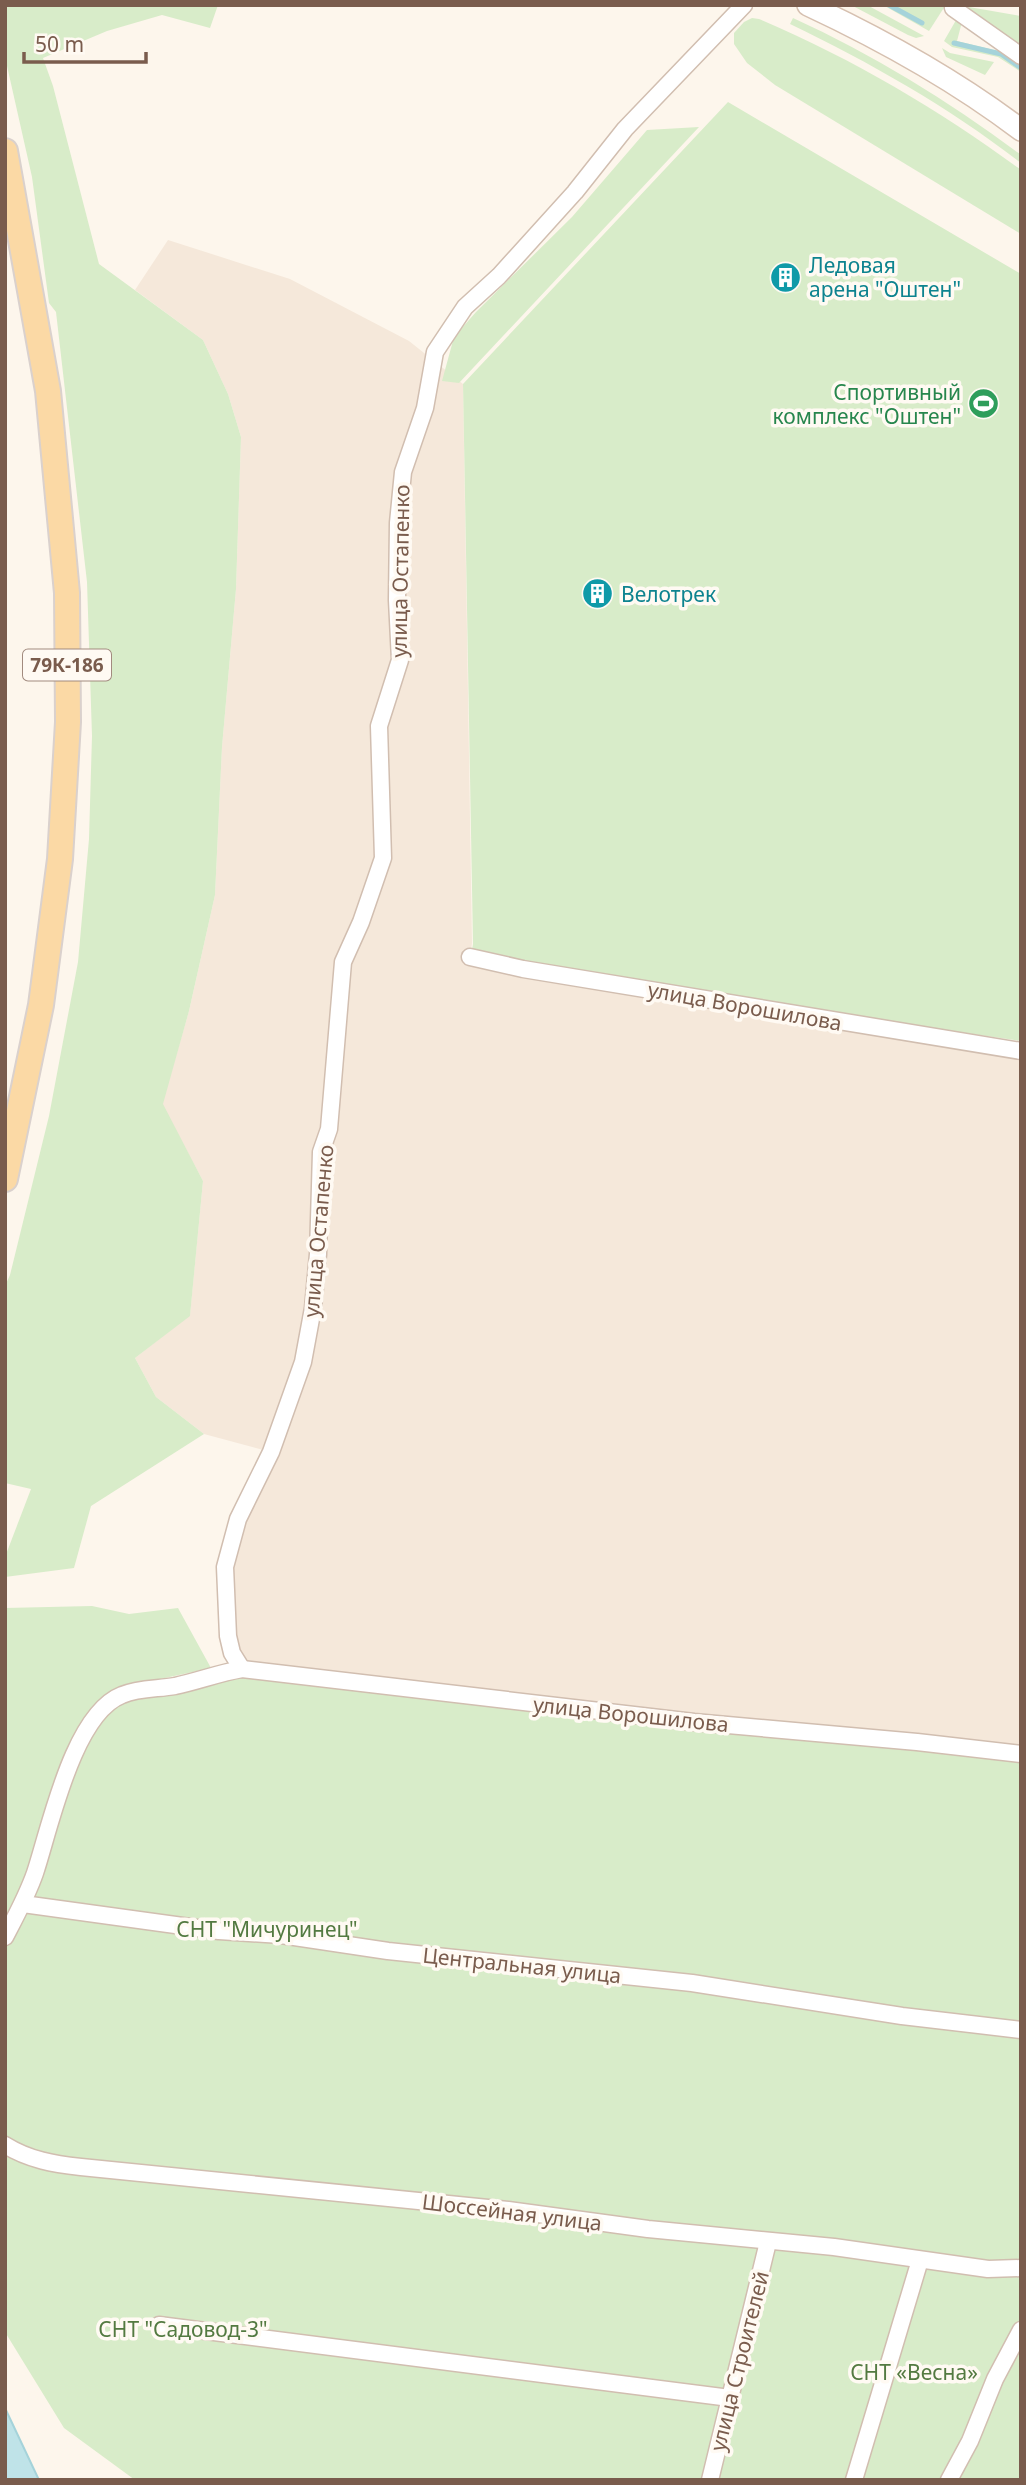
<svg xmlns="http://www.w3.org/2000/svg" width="1026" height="2485" viewBox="0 0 1026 2485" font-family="'Noto Sans',sans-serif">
<rect width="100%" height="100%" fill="#fdf6ec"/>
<polygon fill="#f5e8da" points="168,240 290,279 409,341 463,384 472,943 470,957 1021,1051 1021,1754 242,1669 232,1653 225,1567 271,1452 204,1434 156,1397 135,1358 190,1315 203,1181 162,1104 189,1011 215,895 222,747 236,589 241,437 228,394 203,340 135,290"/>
<g fill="#d8ecc9">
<polygon points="5,5 218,5 210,28 162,15 107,31 43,58 53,86 99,264 203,340 228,394 241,437 236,589 222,747 215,895 189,1011 163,1104 203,1181 190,1316 135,1358 156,1397 204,1434 91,1506 74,1568 5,1577 5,1557 31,1489 5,1483 5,1286 10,1275 49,1116 78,962 89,839 92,736 87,582 56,312 49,303 32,177 5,57"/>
<polygon points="851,5 867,5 924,36 916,38 908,35"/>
<polygon points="883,5 944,5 945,6 929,31"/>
<polygon points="969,7 1021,16 1021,46 965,11"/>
<polygon points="959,15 963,18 957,41 1002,52 1021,65 1021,72 998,57 952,47 944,41"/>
<path d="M752,18L759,19C853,59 939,110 1021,170V234L775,85L747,63L734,44V33L744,22Z"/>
<path d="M793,18C874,55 949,101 1021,155V163C950,108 871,63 790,24Z"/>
<polygon points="942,48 950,53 994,62 985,75 946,57"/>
<polygon points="728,102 1021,274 1021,1041 637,986 471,957 473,944 463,384"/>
<polygon points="699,127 459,383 442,381 454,337 476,312 572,217 647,130"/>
<polygon points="92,1606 129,1614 178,1608 211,1668 128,1686 214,1674 1021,1754 1021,2480 135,2480 64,2428 5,2332 5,1608"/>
</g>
<polygon fill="#bfe3e8" stroke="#a5d3da" stroke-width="2" points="5,2408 39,2480 5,2480"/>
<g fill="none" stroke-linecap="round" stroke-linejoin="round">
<g stroke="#a5d3da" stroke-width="5">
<polyline points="889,5 922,23"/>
<polyline points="954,43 1001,54 1021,68"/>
</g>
<defs>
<g id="street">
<polyline points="953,8 1021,56"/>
<polyline points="470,957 523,969 1021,1051"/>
<polyline points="242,1669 232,1653 228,1636 225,1567 238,1519 271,1452 303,1362 313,1308 318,1254 321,1152 329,1129 343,962 361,922 383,858 379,726 400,660 397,600 398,523 403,472 425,408 435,352 465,307 499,276 575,192 625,129 744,5"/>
<polyline points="23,1904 219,1931 281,1935 388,1951 692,1983 902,2016 1021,2030"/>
<path d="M5,1937C16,1916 27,1896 35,1873C50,1828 73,1714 122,1695C138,1688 158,1689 175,1686C198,1681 219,1673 242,1669L694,1722L917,1742L1021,1754"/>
<path d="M5,2145C29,2160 54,2164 81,2167L508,2210L648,2229L834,2247L988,2269L1021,2268"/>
<polyline points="159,2325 730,2398"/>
<polyline points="710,2480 768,2242"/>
<polyline points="854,2480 920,2260"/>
<polyline points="949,2480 970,2441 995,2379 1021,2330"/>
</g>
<path id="secondary" d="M808,5C883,40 955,80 1021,130"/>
<polyline id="primary" points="5,151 48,391 67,593 68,722 60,859 41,1005 5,1179"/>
</defs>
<use href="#street" stroke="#d1beb0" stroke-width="19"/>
<use href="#secondary" stroke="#d6c0b0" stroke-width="24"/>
<use href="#primary" stroke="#dad1cd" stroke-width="28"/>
<use href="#street" stroke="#fff" stroke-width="16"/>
<use href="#secondary" stroke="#fff" stroke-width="21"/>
<use href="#primary" stroke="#fbd9a5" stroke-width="24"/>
</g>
<defs>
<symbol id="building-disc" viewBox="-11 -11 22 22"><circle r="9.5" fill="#0f9aa8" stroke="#fffaf3"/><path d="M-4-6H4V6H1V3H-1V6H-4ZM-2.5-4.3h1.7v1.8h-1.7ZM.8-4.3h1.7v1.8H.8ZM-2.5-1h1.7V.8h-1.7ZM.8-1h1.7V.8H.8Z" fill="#fff"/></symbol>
<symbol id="stadium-disc" viewBox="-11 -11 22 22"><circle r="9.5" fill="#2e9e5b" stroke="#fffaf3"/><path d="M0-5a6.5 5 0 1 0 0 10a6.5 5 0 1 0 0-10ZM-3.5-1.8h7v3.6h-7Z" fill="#fff"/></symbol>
</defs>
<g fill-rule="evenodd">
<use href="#building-disc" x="768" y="260" width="35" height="35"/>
<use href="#stadium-disc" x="966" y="386" width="35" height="35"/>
<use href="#building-disc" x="580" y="576" width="35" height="35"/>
</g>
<g text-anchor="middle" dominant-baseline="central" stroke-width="7" stroke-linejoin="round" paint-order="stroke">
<rect fill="#fffaf3" stroke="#a28b7f" stroke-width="2" x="23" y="649.5" width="88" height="31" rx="5"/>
<g font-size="19" font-weight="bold" fill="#7a5c4d">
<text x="67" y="665">79К-186</text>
</g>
<g font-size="21" fill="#0d838f" stroke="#fffaf3" text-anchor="start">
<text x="809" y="265">Ледовая<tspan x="809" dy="24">арена "Оштен"</tspan></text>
<text x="621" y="594">Велотрек</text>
</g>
<g font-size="21" fill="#27864d" stroke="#fffaf3" text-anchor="end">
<text x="961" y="392">Спортивный<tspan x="961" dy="24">комплекс "Оштен"</tspan></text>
</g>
<g font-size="21" fill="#7a5c4d" stroke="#fffaf3">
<text transform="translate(400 571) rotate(-89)">улица Остапенко</text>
<text transform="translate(745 1006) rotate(10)">улица Ворошилова</text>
<text transform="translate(318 1231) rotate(-85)">улица Остапенко</text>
<text transform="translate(631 1714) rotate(6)">улица Ворошилова</text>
<text transform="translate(522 1965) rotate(6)">Центральная улица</text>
<text transform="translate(512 2212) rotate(7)">Шоссейная улица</text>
<text transform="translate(739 2361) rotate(-76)">улица Строителей</text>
</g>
<g font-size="21" fill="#537a41" stroke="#fffaf3">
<text x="267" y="1929">СНТ "Мичуринец"</text>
<text x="183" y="2329">СНТ "Садовод-3"</text>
<text x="914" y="2372">СНТ «Весна»</text>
</g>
</g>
<rect width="1026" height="2485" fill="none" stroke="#7a5c4d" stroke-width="14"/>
<path d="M24 52v10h122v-10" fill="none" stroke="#7a5c4d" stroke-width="3.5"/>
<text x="35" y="52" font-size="21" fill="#7a5c4d" stroke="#fffaf3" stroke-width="5" paint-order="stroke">50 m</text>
</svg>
